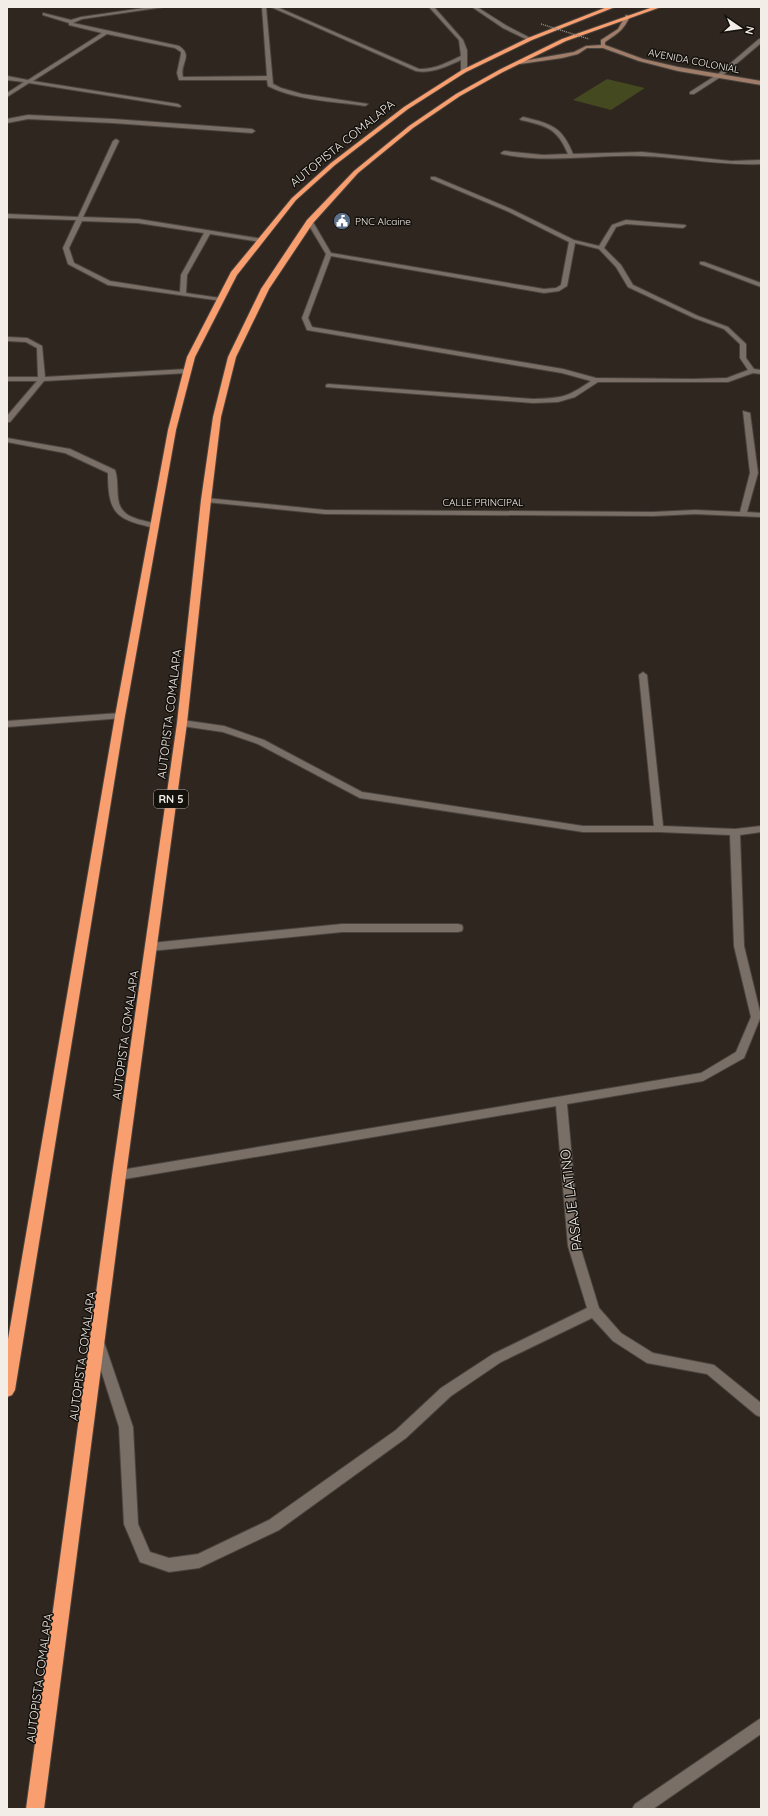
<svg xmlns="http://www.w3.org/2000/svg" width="768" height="1816" viewBox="0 0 768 1816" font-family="Quicksand,sans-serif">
<rect width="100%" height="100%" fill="#2e261f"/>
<polygon fill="#444920" points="607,79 645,88 611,110 573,100"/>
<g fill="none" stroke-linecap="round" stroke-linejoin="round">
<defs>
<g id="street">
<path d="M151,7H164L82,19L73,23L179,46C194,56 179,64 183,77L267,76L262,7H266L273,84L281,88L302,94L368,104L365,106C333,101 298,101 268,86L267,80H179L177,73L181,54V52L175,48L107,34L33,81L178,104L181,106L180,107L29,83L7,97V93L24,82L7,80V76L28,80L102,33L69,25V23L43,15V13L71,20L81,17Z"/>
<path d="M271,7H277L419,69C434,70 448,62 461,56L459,40L429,7H434L463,40L467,50V71L464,73L461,71V60C447,66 432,74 416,71Z"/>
<polygon points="472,7 477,7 507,26 532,39 528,40 503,28"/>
<polygon points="759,39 761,39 761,43 722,76 694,94 690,94 690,92 718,74"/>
<polygon points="28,115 113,119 252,129 255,131 252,133 113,123 28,119 7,123 7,119"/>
<path d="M523,117C551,124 562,126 573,154L642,152L731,161L761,160V164C721,166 682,157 642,156C595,154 548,164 502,154L501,153L504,151L543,155L568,154C557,128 547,126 521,120L520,119Z"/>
<path d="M116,139L119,141L83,217L138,219L263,239L264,240L261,242L210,234L187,275L186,293L220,298L223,300L222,301L108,285L68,264L63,248L76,220L7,218V214L78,217L113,141ZM82,221L138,223L204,233L181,275L180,292L110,281L74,263L69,248Z"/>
<path d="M431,177H435L511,209L574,240L599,246L612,225L626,220L685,225L686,226L683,228L626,224L616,227L604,248L621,265L633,285L698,316L728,327L746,344V358L754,369L761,370V374L753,373L728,382H598L575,397L558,402L533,403L326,387V385L328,384L533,399C562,398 566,398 591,381L562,373L307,330L302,318L326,254L307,222L310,220L313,222L331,253L544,289L556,288L561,285L569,242L507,211L431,179ZM575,243L599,249L616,267L628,287L694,318L724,329L740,344V358L748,370L727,378L693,379L596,378L563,369L312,327L308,318L331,256L544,293L559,291L567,286Z"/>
<polygon points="700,262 704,262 761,283 761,287 700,264"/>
<polygon points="7,337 27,338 42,346 45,377 187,369 190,371 187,373 44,381 10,422 7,422 7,416 37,381 7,381 7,377 38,377 37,348 26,342 7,341"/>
<polygon points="743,411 750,413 758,473 747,512 761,513 761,517 695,514 653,516 325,514 206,502 202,500 206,498 325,510 653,512 695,510 740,512 750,473"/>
<path d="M7,438L70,449L115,470C121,487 111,508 132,517C140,521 152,521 158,526L154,528C116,519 108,514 108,473L65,453L7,442Z"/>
<polygon points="643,672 647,675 663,826 735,829 761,826 761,832 740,835 744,946 761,1016 744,1058 703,1081 567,1104 580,1246 599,1308 621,1333 653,1353 714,1365 761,1403 761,1417 756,1415 707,1374 647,1363 613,1341 592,1318 501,1362 451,1396 406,1438 279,1530 199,1568 169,1572 140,1562 124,1524 119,1427 92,1342 94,1338 98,1336 102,1338 104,1342 133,1427 138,1524 150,1552 169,1558 198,1554 269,1520 396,1430 441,1388 493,1354 587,1308 568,1246 556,1106 119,1180 115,1179 113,1175 115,1171 701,1073 736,1052 751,1017 734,946 730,835 659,832 583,832 360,798 258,744 223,732 182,726 178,723 182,720 224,726 264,740 362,792 583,826 654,826 639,675"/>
<polygon points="120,713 124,716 123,718 7,727 7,721"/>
<polygon points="342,924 458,924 462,925 463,928 462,931 458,932 342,932 151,951 147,950 146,947 147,944 151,943"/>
<polygon points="761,1718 761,1734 653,1809 632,1809 635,1804"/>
</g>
<path id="secondary" d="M626,15L630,16C623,31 618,33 605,42V45L643,59L678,67L761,81V85L678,71L639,61L603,48H587L578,54L562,58L520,64L517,62L574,52L586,46L601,45V40L618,29Z"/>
<g id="highway">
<polygon points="607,7 615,7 532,40 466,72 408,109 335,165 296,200 237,275 195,357 176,430 125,716 15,1390 12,1395 7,1397 7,1345 115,716 168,430 187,357 231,272 292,198 331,163 404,107 462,70 528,38"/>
<polygon points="653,7 661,7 566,41 503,72 460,96 413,128 358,173 313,223 269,289 236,357 221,417 211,500 187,723 126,1175 44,1809 26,1809 112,1175 177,723 201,500 213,417 228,357 261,289 307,220 354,171 409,126 456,94 499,70 562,39"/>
</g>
</defs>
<use href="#street" stroke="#4b443e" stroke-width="2"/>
<use href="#secondary" stroke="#4b443e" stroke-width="2"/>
<use href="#highway" stroke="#4b443e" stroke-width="2"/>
<use href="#street" fill="#796f67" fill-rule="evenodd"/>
<use href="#secondary" fill="#9f7d69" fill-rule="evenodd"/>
<use href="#highway" fill="#f89e6f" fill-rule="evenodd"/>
<polyline stroke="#958e88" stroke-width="1.5" stroke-dasharray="1 1" stroke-linecap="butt" points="541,24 589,39"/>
</g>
<defs>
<symbol id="civic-disc" viewBox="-11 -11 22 22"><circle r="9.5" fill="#5c6f8a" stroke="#14100c"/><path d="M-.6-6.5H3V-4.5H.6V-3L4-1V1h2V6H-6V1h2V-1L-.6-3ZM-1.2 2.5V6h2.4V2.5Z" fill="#fff"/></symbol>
</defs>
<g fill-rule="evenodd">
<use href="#civic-disc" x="332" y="211" width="20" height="20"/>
</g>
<g text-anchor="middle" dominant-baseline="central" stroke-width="3" stroke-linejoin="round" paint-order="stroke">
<g font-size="10" fill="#f3ede8" stroke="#14100c">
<text transform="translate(694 61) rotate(11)">AVENIDA COLONIAL</text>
<text x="483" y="502">CALLE PRINCIPAL</text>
</g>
<g font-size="10" fill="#f3ede8" stroke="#14100c" text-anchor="start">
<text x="355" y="221">PNC Alcaine</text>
</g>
<rect fill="#14100c" stroke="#b0aba6" stroke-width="1" x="154" y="790" width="34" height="18" rx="3"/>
<g font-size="11" font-weight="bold" fill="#f3ede8">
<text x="171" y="799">RN 5</text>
</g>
<g font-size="12" fill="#f3ede8" stroke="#14100c">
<text transform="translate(342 143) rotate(-39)">AUTOPISTA COMALAPA</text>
<text transform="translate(169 714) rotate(-83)">AUTOPISTA COMALAPA</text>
<text transform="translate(125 1035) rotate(-82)">AUTOPISTA COMALAPA</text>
<text transform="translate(82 1356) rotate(-82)">AUTOPISTA COMALAPA</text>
<text transform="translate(39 1678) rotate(-82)">AUTOPISTA COMALAPA</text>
</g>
<g font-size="14" fill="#f3ede8" stroke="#14100c">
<text transform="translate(571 1200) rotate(-97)">PASAJE LATINO</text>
</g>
</g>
<rect width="768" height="1816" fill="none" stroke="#f3ede8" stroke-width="16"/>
<g transform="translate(740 28) rotate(103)" stroke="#14100c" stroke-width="3" paint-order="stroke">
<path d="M0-3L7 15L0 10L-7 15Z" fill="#f3ede8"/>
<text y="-6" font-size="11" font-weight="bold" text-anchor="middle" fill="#f3ede8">N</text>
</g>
</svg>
